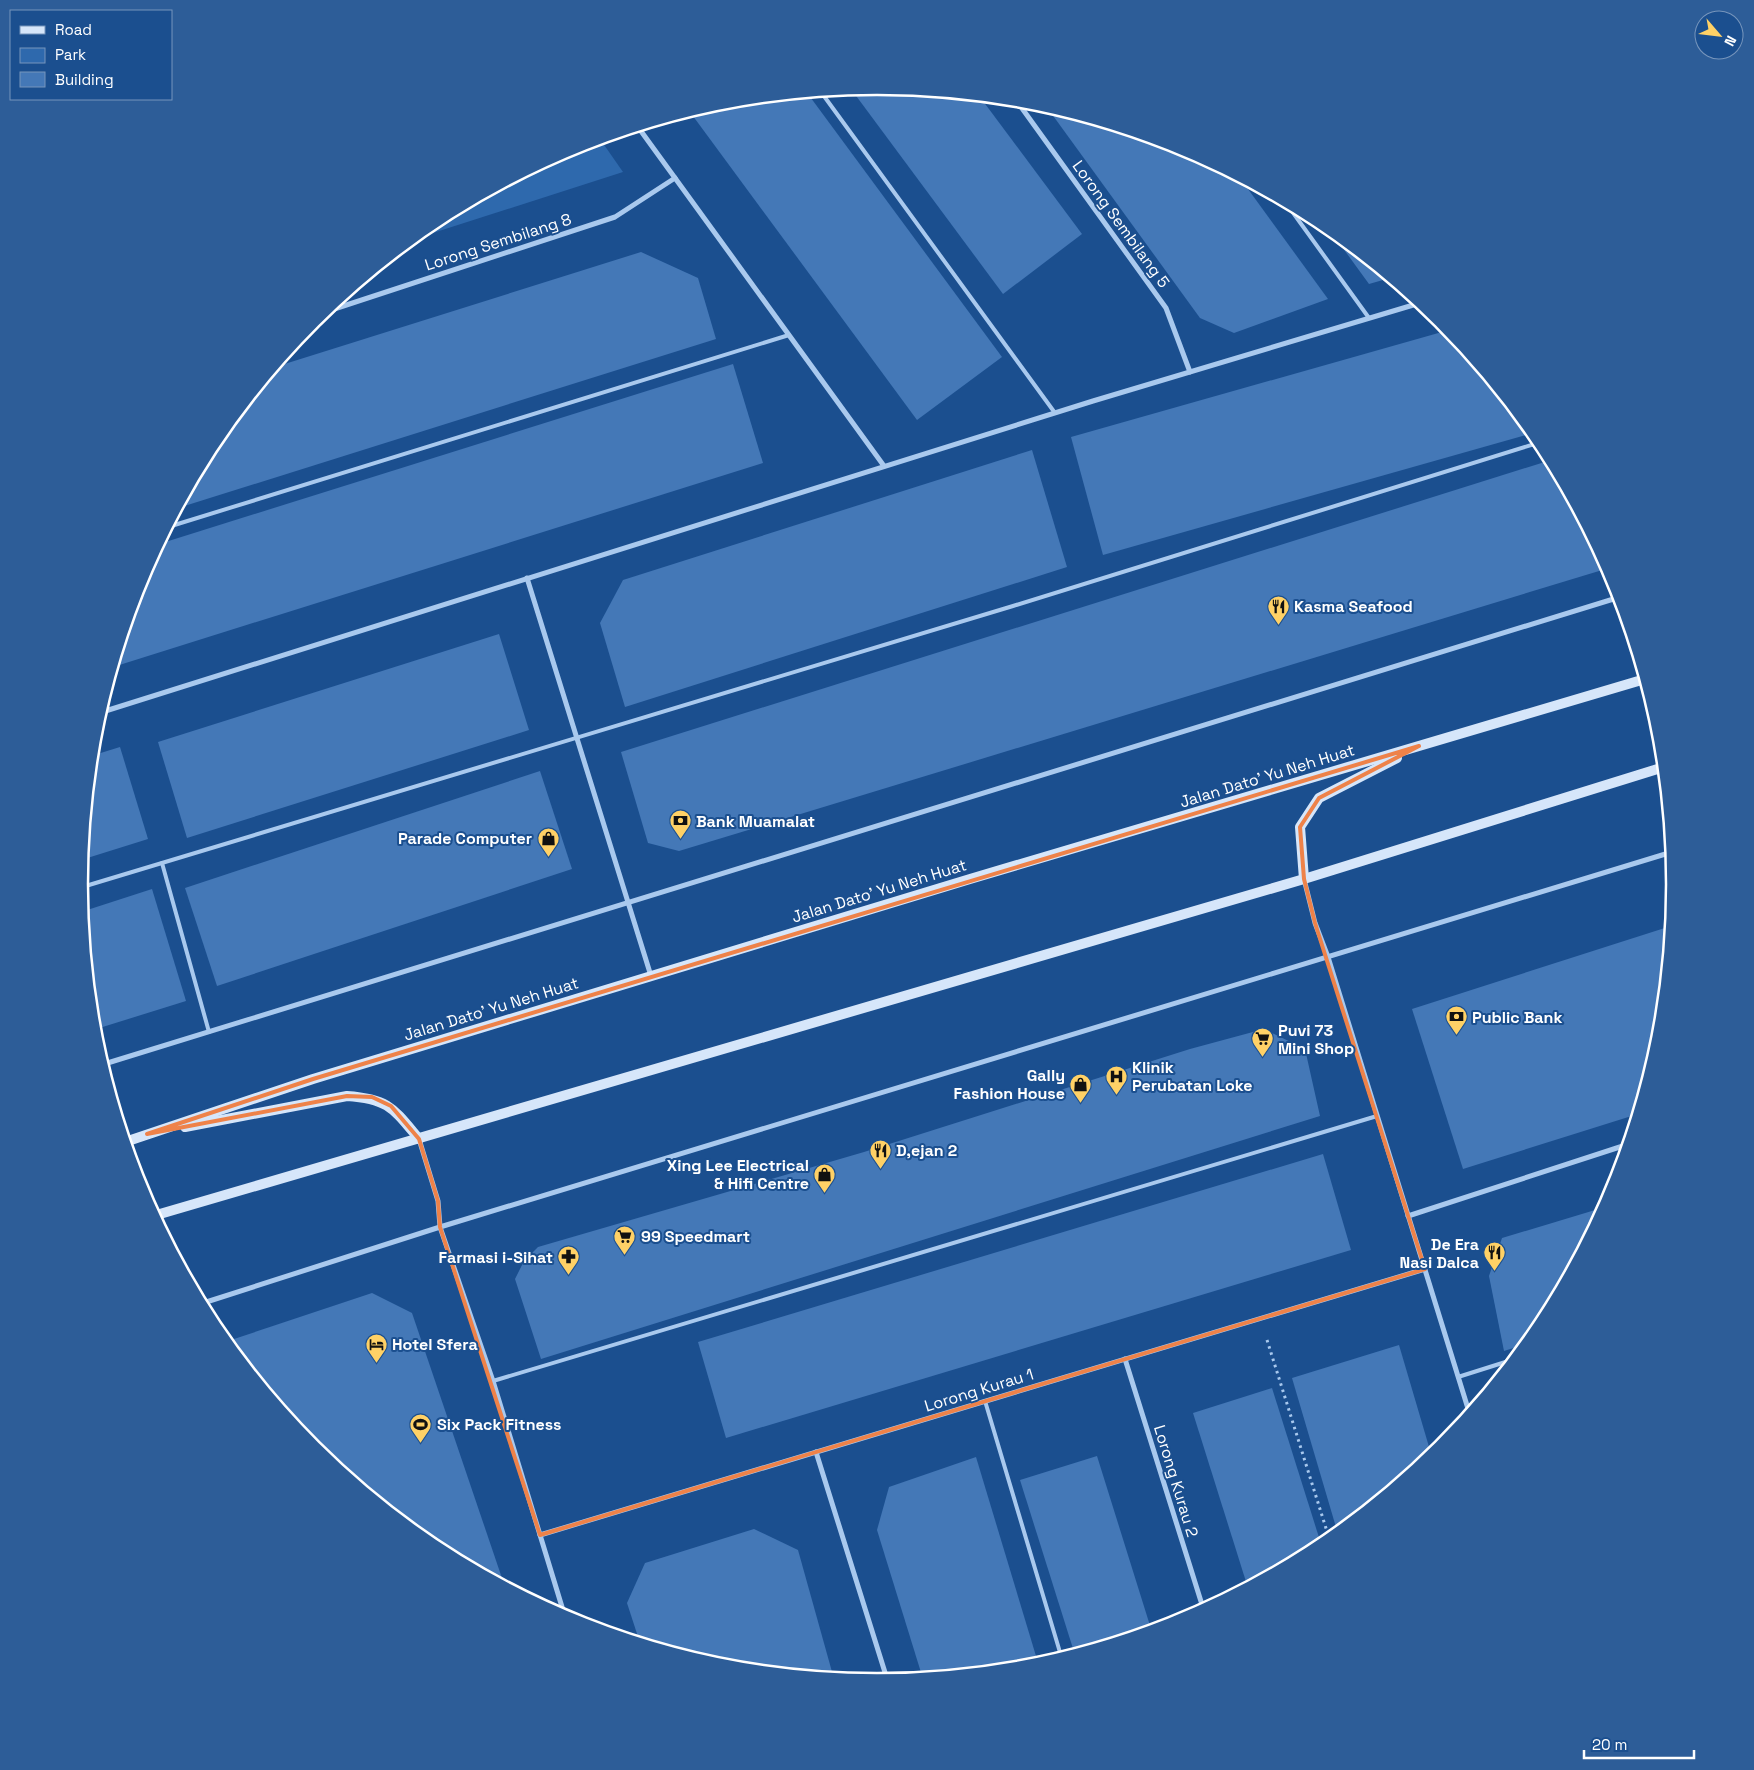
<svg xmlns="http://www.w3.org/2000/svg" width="1754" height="1770" viewBox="0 0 1754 1770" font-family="'Space Grotesk',sans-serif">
<rect width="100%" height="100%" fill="#1b4f8f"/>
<polygon fill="#2e69ad" points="600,139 623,172 411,240 434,221 572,147"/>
<g fill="#4478b7">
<polygon points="877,87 980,97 1082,234 1003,294 851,89"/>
<polygon points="808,94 1002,357 917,420 690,112 722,102"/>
<polygon points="1046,106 1183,148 1240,178 1328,299 1234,333 1200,318"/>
<polygon points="1329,229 1330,229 1390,278 1369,284"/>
<polygon points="641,252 698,278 716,339 178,508 213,441 275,367"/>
<polygon points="1449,330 1533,433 1103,555 1071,437"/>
<polygon points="733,364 763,463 113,667 140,579 159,544"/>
<polygon points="1032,450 1067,567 625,707 600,623 623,580"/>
<polygon points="1551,460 1609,568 679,851 648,843 621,752"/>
<polygon points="499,634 529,730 187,838 158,742"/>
<polygon points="120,747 148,839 81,860 91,756"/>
<polygon points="540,771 572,869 217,986 185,888"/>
<polygon points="152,889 186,1001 93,1030 81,912"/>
<polygon points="1671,926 1660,1041 1638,1114 1463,1169 1412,1009"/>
<polygon points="1264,1029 1305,1049 1320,1116 541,1359 515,1279 524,1261 538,1247 864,1152 1190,1049"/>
<polygon points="1323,1154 1351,1250 726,1438 698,1342"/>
<polygon points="1605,1207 1541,1329 1529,1343 1504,1351 1489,1276 1502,1238"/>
<polygon points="372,1293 412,1313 505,1587 433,1549 312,1449 225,1342"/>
<polygon points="1399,1345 1432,1457 1338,1534 1292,1378"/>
<polygon points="1272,1388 1322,1547 1248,1588 1193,1413"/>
<polygon points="1097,1456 1152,1632 1075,1655 1020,1480"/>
<polygon points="976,1457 1039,1666 923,1679 877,1530 889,1487"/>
<polygon points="754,1529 798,1550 834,1679 721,1668 640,1643 627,1603 645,1563"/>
</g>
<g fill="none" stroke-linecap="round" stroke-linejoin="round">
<polyline stroke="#a9c9ee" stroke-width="3" stroke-dasharray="2.5 4" stroke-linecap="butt" points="1267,1340 1330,1541"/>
<g stroke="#a9c9ee" stroke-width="4">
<polyline points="821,92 1055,413"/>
<polyline points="1286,203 1369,318"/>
<polyline points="168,527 789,335"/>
<polyline points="162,863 209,1032"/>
<polyline points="79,888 1013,606 1541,442"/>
<polyline points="1458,1377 1515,1359"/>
<polyline points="493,1381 1377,1116"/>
<polyline points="985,1401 1062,1659"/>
</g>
<g stroke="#a9c9ee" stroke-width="5">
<polyline points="1016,100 1166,308 1190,372"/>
<polyline points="638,127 884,466"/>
<polyline points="322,313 615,217 675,178"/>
<polyline points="527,578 651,976"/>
<polyline points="99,713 1093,401 1420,303"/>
<polyline points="1304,879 1315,923 1328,957 1470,1415"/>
<polyline points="101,1065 1620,597"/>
<polyline points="419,1139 438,1201 440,1227 493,1381 566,1620"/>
<polyline points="1408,1216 1629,1144"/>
<polyline points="200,1304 440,1227 1672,852"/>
<polyline points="1125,1359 1204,1611"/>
<polyline points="816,1452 888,1682"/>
<polyline points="540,1535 1425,1269"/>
</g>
<g stroke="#d6e6fa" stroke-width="10">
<polyline points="1304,879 1300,827 1319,798 1397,758"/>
<path d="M185,1127L347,1096C389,1099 393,1108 419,1139"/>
<polyline points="125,1142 313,1079 970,879 1645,679"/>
<polyline points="153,1216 1304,879 1664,767"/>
</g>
</g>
<path fill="none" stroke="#ee8249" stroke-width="4" stroke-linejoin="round" d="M1419,746L1319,798L1300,827L1304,879L1315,923L1425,1269L540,1535L440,1227L438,1201L419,1139L391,1106L372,1097L347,1096L147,1134L313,1079Z"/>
<defs>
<symbol id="restaurant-pin" viewBox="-11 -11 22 30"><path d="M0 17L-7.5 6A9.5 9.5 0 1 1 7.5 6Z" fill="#ffd166" stroke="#1b4f8f"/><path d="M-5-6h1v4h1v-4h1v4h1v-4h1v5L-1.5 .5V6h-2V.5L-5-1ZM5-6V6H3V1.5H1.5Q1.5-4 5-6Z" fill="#111"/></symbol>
<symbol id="bank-pin" viewBox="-11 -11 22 30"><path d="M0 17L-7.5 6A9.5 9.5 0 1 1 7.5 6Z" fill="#ffd166" stroke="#1b4f8f"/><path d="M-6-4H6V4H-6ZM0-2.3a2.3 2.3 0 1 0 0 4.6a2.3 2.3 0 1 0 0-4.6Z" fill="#111"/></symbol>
<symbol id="shop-pin" viewBox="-11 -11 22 30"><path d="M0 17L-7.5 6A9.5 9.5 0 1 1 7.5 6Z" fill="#ffd166" stroke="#1b4f8f"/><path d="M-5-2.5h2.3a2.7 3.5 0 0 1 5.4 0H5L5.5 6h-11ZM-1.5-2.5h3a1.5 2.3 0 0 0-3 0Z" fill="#111"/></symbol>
<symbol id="supermarket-pin" viewBox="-11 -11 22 30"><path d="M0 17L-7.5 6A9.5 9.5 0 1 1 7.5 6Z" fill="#ffd166" stroke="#1b4f8f"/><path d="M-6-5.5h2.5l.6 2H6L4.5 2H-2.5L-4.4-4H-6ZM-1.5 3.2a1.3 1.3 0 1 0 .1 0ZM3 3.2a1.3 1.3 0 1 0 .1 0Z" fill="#111"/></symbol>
<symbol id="hospital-pin" viewBox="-11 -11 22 30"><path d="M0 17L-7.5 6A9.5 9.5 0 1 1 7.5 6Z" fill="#ffd166" stroke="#1b4f8f"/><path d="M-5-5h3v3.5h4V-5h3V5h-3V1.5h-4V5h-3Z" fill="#111"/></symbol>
<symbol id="pharmacy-pin" viewBox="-11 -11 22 30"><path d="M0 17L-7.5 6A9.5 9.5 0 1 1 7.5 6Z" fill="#ffd166" stroke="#1b4f8f"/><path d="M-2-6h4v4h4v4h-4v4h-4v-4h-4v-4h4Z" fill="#111"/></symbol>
<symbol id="hotel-pin" viewBox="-11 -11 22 30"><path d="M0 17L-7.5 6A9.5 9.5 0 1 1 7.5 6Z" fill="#ffd166" stroke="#1b4f8f"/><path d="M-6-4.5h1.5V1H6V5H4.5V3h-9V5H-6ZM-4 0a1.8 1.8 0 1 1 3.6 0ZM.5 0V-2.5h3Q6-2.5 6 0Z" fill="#111"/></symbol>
<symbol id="stadium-pin" viewBox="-11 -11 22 30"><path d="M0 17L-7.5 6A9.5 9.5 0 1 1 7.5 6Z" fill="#ffd166" stroke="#1b4f8f"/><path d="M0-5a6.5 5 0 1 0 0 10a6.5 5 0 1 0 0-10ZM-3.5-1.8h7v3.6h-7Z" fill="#111"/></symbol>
</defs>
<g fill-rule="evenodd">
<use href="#restaurant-pin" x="1266" y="594" width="25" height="34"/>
<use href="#bank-pin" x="668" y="808" width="25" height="34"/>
<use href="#shop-pin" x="536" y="826" width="25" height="34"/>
<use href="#bank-pin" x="1444" y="1004" width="25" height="34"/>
<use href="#supermarket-pin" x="1250" y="1026" width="25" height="34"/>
<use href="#hospital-pin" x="1104" y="1064" width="25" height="34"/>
<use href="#shop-pin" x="1068" y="1072" width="25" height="34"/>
<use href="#restaurant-pin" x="868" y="1138" width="25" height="34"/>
<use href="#shop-pin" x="812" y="1162" width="25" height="34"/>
<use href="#supermarket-pin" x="612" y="1224" width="25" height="34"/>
<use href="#restaurant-pin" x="1482" y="1240" width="25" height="34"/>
<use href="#pharmacy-pin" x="556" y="1244" width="25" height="34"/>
<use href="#hotel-pin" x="364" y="1332" width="25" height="34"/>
<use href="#stadium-pin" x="408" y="1412" width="25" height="34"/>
</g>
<g text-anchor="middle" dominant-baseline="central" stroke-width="4" stroke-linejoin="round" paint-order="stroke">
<g font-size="16" fill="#fff" stroke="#1b4f8f">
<text transform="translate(1121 224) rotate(54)">Lorong Sembilang 5</text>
<text transform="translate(498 242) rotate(-18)">Lorong Sembilang 8</text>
<text transform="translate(1267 776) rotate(-17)">Jalan Dato' Yu Neh Huat</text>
<text transform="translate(879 891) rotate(-17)">Jalan Dato' Yu Neh Huat</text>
<text transform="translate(491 1009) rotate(-17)">Jalan Dato' Yu Neh Huat</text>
<text transform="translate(979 1390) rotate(-17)">Lorong Kurau 1</text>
<text transform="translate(1176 1481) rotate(73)">Lorong Kurau 2</text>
</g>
<g font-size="16" font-weight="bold" fill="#fff" stroke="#1b4f8f" text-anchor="start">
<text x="1294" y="606">Kasma Seafood</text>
<text x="696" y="821">Bank Muamalat</text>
<text x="532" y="838" text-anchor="end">Parade Computer</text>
<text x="1472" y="1017">Public Bank</text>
<text x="1278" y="1030">Puvi 73<tspan x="1278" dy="18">Mini Shop</tspan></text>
<text x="1132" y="1067">Klinik<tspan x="1132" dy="18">Perubatan Loke</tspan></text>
<text x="1065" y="1075" text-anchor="end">Gally<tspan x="1065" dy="18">Fashion House</tspan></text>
<text x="896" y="1150">D,ejan 2</text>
<text x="809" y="1165" text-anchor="end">Xing Lee Electrical<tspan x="809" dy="18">&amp; Hifi Centre</tspan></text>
<text x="641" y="1236">99 Speedmart</text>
<text x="1479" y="1244" text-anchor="end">De Era<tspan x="1479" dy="18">Nasi Dalca</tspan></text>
<text x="553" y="1257" text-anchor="end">Farmasi i-Sihat</text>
<text x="392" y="1344">Hotel Sfera</text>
<text x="437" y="1424">Six Pack Fitness</text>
</g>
</g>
<path d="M0 0H1754V1770H0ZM88 884a789 789 0 1 1 1578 0a789 789 0 1 1-1578 0Z" fill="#2d5d98" fill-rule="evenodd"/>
<path fill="none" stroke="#fff" stroke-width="2.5" d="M88 884a789 789 0 1 1 1578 0a789 789 0 1 1-1578 0Z"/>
<rect x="10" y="10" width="162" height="90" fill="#1b4f8f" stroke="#7695bc"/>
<rect x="20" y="26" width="25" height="8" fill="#d6e6fa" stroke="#7695bc"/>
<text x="55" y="35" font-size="15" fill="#ffffff">Road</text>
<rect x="20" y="48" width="25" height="15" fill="#2e69ad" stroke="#7695bc"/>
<text x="55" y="60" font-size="15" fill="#ffffff">Park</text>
<rect x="20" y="72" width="25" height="15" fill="#4478b7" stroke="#7695bc"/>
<text x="55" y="85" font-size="15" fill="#ffffff">Building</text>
<g transform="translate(1719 35) rotate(118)"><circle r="24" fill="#1b4f8f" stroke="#7695bc"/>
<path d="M0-4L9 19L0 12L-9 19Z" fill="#ffd166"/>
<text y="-8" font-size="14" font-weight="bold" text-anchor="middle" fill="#ffffff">N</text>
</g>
<path d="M1584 1750v8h110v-8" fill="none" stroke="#ffffff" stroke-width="2.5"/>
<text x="1592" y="1750" font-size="15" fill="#ffffff" stroke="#1b4f8f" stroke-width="4" paint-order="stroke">20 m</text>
</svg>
